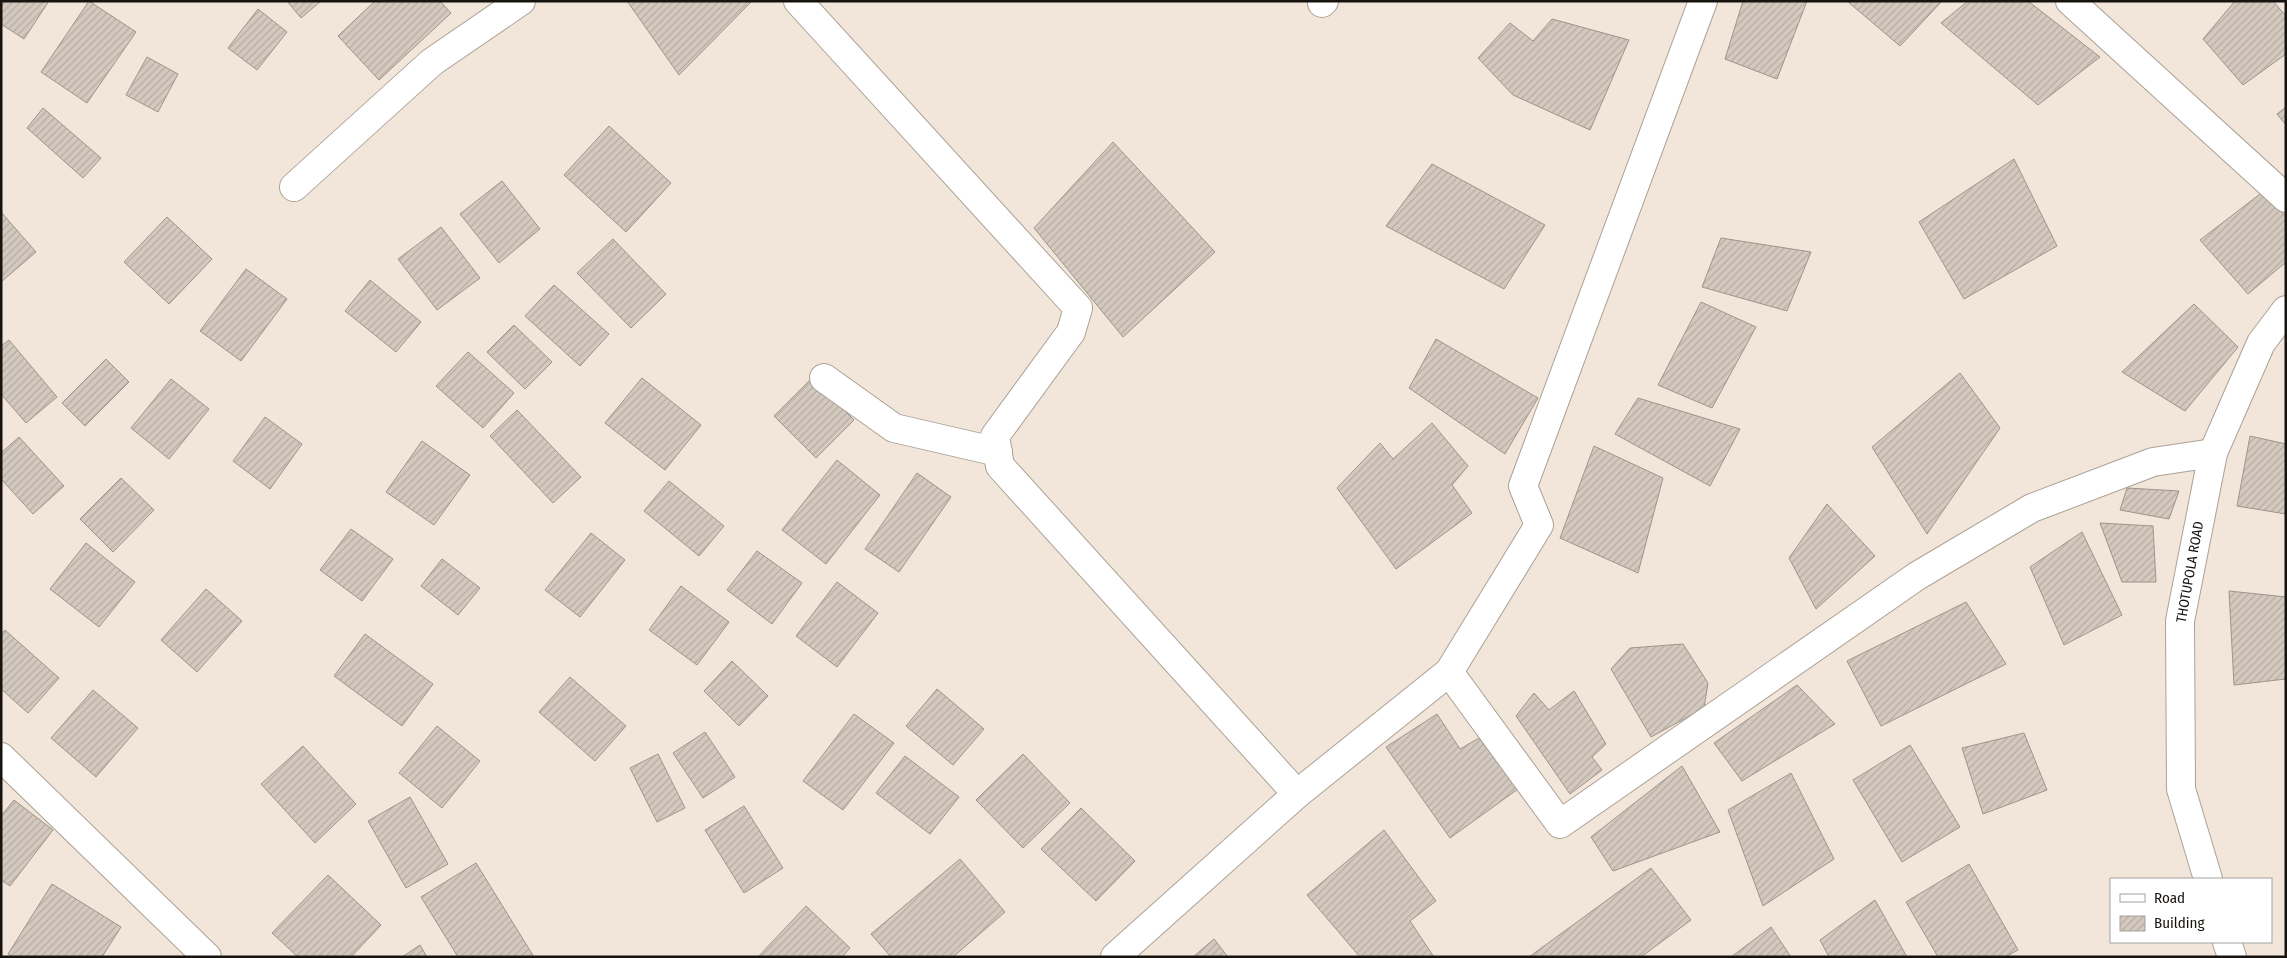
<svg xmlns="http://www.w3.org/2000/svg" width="2287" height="958" viewBox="0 0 2287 958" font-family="'Fira Sans Condensed',sans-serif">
<defs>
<pattern id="building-hatch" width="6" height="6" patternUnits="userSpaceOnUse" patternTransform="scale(1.25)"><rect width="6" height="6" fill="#d4c9be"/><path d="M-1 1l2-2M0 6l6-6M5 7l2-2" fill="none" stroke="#b5aca2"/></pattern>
</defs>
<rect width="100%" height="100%" fill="#f2e6da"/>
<g fill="url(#building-hatch)" stroke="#9f948a">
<polygon points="1,1 49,1 24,39 1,24"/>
<polygon points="89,1 136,32 87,103 41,72"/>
<polygon points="287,1 321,1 301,18"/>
<polygon points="375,1 440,1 451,13 379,80 338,36"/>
<polygon points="627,1 752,1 679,75"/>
<polygon points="1743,1 1807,1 1777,79 1725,59"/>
<polygon points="1847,1 1942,1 1900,46"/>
<polygon points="1968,1 2028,1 2100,57 2038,105 1941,23"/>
<polygon points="2235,1 2273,1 2286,16 2286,54 2243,85 2203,39"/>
<polygon points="258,9 287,32 257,70 228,48"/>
<polygon points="1552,19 1629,40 1590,130 1513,95 1478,58 1510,23 1533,41"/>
<polygon points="147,57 178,74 158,112 126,95"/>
<polygon points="2286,107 2286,125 2277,114"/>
<polygon points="43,108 101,158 83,178 27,128"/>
<polygon points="609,126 671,183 626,232 564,175"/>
<polygon points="1113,142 1215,252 1123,337 1034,228"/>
<polygon points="2014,159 2057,246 1964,299 1919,222"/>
<polygon points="1432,164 1545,225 1504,289 1386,226"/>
<polygon points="502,181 540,229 499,263 460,214"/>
<polygon points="2264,191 2286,217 2286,262 2248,294 2200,240"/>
<polygon points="1,212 36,252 1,282"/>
<polygon points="167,217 212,259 169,304 124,262"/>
<polygon points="441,227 480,278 437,310 398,259"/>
<polygon points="1721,238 1811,252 1787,311 1702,287"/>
<polygon points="613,239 666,294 631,328 577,273"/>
<polygon points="246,269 287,299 241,361 200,331"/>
<polygon points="370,280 421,322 396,352 345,311"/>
<polygon points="554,285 609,334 580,366 525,316"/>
<polygon points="1701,302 1756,327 1712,408 1658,385"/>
<polygon points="2194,304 2238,347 2185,411 2122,372"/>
<polygon points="514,325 552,362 525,389 487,352"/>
<polygon points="1436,339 1538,398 1505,454 1409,388"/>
<polygon points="9,340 57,397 26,423 1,394 1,346"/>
<polygon points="468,352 514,393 483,428 436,386"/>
<polygon points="106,359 129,382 85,426 62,403"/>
<polygon points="1960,373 2000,428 1927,534 1872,447"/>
<polygon points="642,378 701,425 665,470 605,423"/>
<polygon points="812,378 854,420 816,458 774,416"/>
<polygon points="171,379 209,409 169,459 131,428"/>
<polygon points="1638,398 1740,429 1710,486 1615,434"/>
<polygon points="517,410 581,477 553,503 490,436"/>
<polygon points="265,417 302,444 270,489 233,461"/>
<polygon points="1432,423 1468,466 1452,485 1472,513 1396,569 1337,488 1380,443 1393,459"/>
<polygon points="2250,436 2286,444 2286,514 2237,506"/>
<polygon points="19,437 64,486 33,514 1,479 1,453"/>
<polygon points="422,441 470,475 434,525 386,492"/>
<polygon points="1594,446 1663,478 1638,573 1560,538"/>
<polygon points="837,460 880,495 826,564 782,530"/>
<polygon points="917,473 951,497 899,572 865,549"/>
<polygon points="121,478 154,510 113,552 80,519"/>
<polygon points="669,481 724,526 699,556 644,511"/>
<polygon points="2127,488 2179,491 2169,519 2120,510"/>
<polygon points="1827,504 1875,556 1816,609 1789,558"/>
<polygon points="2100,523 2153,526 2156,582 2122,582"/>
<polygon points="351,529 393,559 362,601 320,570"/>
<polygon points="2082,532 2122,615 2064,645 2030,567"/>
<polygon points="591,533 625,560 580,617 545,590"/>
<polygon points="86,543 135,582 99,627 50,589"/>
<polygon points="757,551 802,583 772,624 727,590"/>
<polygon points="442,559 480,588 458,615 421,586"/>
<polygon points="837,582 878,613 837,667 796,636"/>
<polygon points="681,586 729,622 697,665 649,630"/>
<polygon points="206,589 242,621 197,672 161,640"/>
<polygon points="2229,591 2286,597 2286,679 2234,685"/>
<polygon points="1966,602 2006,664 1881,726 1847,661"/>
<polygon points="5,630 59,678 28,713 1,689 1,634"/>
<polygon points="365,634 433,684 402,726 334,676"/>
<polygon points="1683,644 1708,683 1704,708 1651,737 1611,669 1630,648"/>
<polygon points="732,661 768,696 739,726 704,691"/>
<polygon points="570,677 626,726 595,761 539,712"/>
<polygon points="1797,685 1835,724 1742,781 1714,743"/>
<polygon points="937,689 984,729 953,765 906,726"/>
<polygon points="93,690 138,728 96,777 51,738"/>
<polygon points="1574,691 1606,744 1592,757 1602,770 1570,794 1516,716 1534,693 1549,710"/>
<polygon points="854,714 894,743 843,810 803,781"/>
<polygon points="1437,714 1460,749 1479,738 1518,789 1450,838 1386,747"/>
<polygon points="437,726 480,761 442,808 399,773"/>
<polygon points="705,732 735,777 703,798 673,753"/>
<polygon points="2024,733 2047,790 1983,814 1962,748"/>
<polygon points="1910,745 1960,827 1902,862 1853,780"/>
<polygon points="303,746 356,804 315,843 261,784"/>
<polygon points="658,754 685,808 657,822 630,768"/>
<polygon points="1023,754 1070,803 1023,848 976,800"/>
<polygon points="905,756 959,797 930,834 876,793"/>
<polygon points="1682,766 1720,832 1613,871 1591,837"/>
<polygon points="1791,773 1834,859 1763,906 1728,810"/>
<polygon points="410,797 448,864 406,888 368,821"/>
<polygon points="14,800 53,830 10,886 1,880 1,816"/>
<polygon points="744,806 783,868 744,893 705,830"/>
<polygon points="1081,808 1135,861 1096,901 1041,849"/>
<polygon points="1384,830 1436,901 1410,921 1434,957 1360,957 1307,895"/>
<polygon points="960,859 1005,912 953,957 891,957 871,934"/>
<polygon points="476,863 534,957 458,957 421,897"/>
<polygon points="1969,864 2018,950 2005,957 1938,957 1906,902"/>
<polygon points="1651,868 1691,920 1641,957 1529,957"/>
<polygon points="328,875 381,925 351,957 298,957 272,933"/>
<polygon points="52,884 121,927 102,957 13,957 8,954"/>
<polygon points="1875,900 1907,957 1829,957 1820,940"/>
<polygon points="806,906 850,948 842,957 758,957"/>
<polygon points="1771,927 1791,957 1731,957"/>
<polygon points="1214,939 1228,957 1193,957"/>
<polygon points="420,945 427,957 402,957"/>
</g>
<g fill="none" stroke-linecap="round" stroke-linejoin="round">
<defs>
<g id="street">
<polyline points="798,1 1078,308 1071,332 995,436 1000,466 1297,794"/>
<polyline points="2070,1 2286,198"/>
<polyline points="1322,3 1324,1"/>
<polyline points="294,187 432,62 521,1"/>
<polyline points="824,378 894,428 998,452"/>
<polyline points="1449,672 1539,525 1523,486 1703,1"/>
<polyline points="1,757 207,957"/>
<polyline points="2208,879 2181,789 2180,621 2213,453 2261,343 2286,310"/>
<polyline points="2227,942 2232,957"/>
<polyline points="1115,957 1297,794 1449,672 1560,824 1917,576 2032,508 2153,462 2213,453"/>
</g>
</defs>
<use href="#street" stroke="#aca196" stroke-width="30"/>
<use href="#street" stroke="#fff" stroke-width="28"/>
</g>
<g text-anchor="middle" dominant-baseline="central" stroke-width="4" stroke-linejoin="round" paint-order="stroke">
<g font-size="14" fill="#17130f" stroke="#fff">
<text transform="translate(2190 572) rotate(-80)">THOTUPOLA ROAD</text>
</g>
</g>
<rect width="2287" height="958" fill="none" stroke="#17130f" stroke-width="5"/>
<rect x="2110" y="878" width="162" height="65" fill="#ffffff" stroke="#a2a19f"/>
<rect x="2120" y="894" width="25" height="8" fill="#ffffff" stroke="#a2a19f"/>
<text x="2154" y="903" font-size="15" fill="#17130f">Road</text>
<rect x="2120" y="916" width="25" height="15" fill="url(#building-hatch)" stroke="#a2a19f"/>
<text x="2154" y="928" font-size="15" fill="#17130f">Building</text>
</svg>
